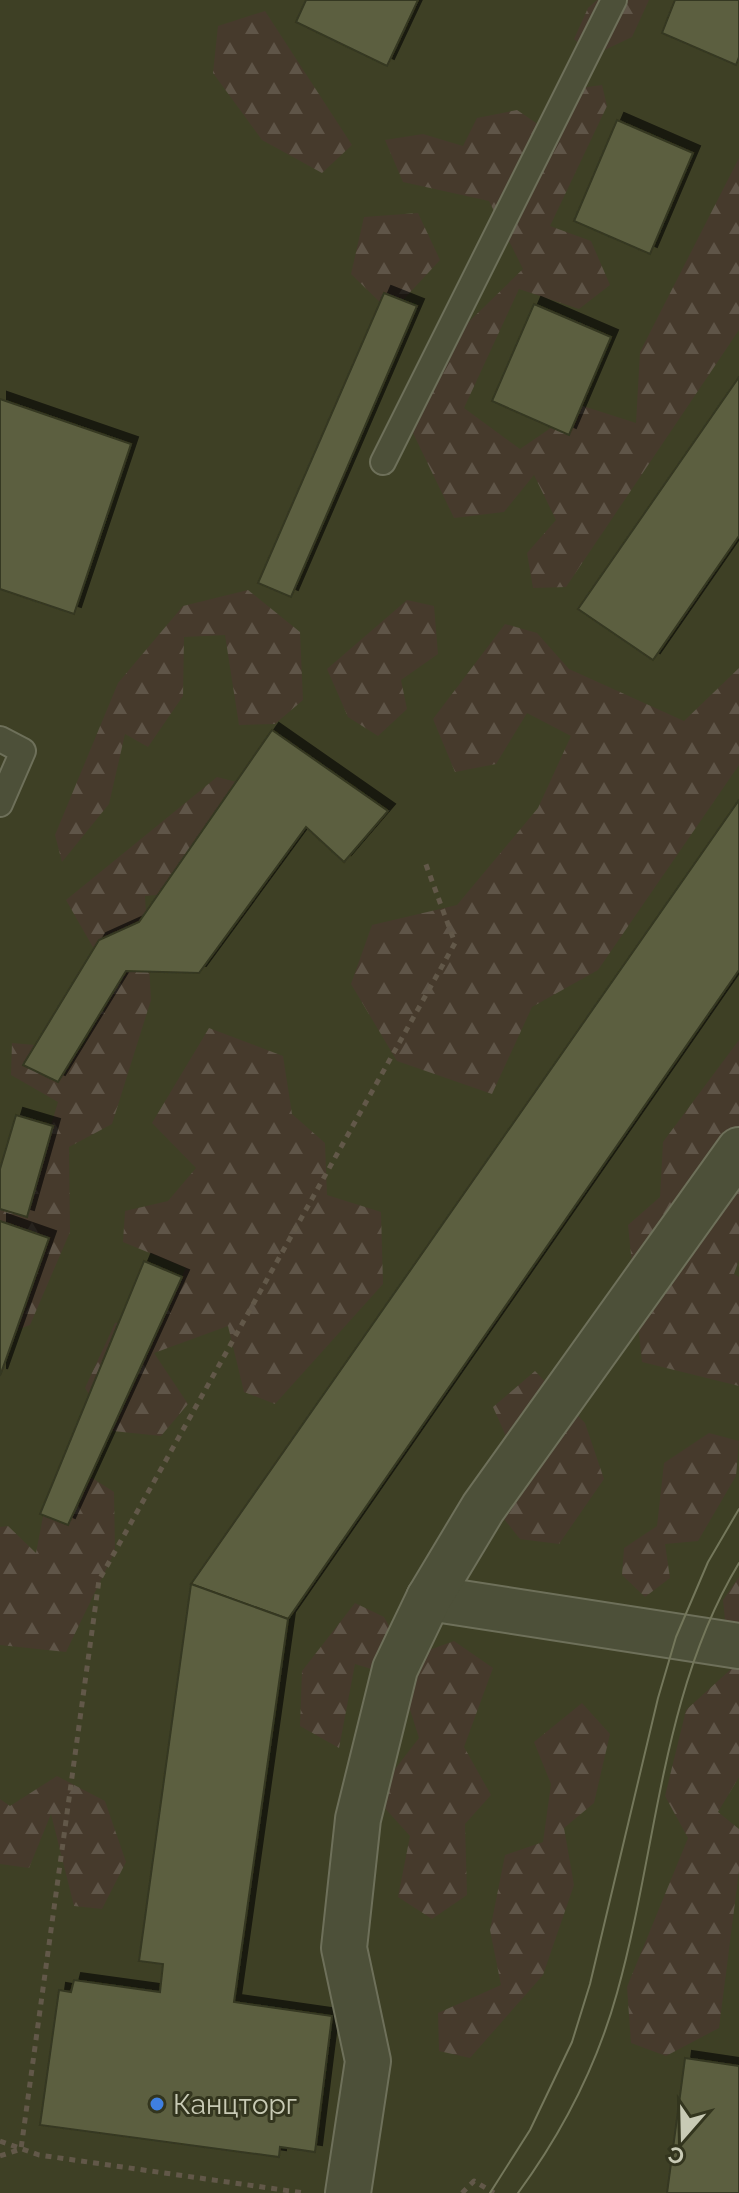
<svg xmlns="http://www.w3.org/2000/svg" width="739" height="2193" viewBox="0 0 739 2193" font-family="Raleway,sans-serif">
<defs>
<pattern id="forest-firs" width="22" height="20" patternUnits="userSpaceOnUse" patternTransform="scale(2)"><rect width="22" height="20" fill="#463a2c"/><path d="M5 1l3.5 6h-7zM16 11l3.5 6h-7z" fill="#5f5548"/></pattern>
<filter id="shadow"><feDropShadow dx="7" dy="-7" stdDeviation="0" flood-color="#0009"/></filter>
</defs>
<rect width="100%" height="100%" fill="#3e4025"/>
<g fill="url(#forest-firs)">
<polygon points="597,0 649,0 632,37 592,56 574,39 588,8"/>
<polygon points="265,11 352,145 322,173 262,140 213,73 218,26"/>
<polygon points="602,85 607,106 550,226 591,241 610,285 579,309 519,289 464,408 520,449 583,406 636,423 640,352 739,158 739,330 566,587 533,588 527,553 556,520 534,475 504,512 454,518 412,431 449,341 523,269 489,201 403,182 385,140 423,134 463,146 477,118 517,110 551,133 573,89"/>
<polygon points="418,213 440,260 391,313 351,274 364,217"/>
<polygon points="248,590 300,632 303,700 275,724 239,725 225,635 184,637 183,696 148,747 125,734 109,804 62,862 55,835 118,683 183,606"/>
<polygon points="407,600 434,606 438,654 401,680 407,709 378,736 348,717 327,669"/>
<polygon points="505,624 537,633 569,669 684,721 739,668 739,765 598,970 532,1007 492,1094 397,1061 351,984 372,925 457,905 538,808 571,736 527,713 496,764 455,772 433,719"/>
<polygon points="217,777 264,789 223,889 145,896 151,1000 112,1124 69,1147 70,1232 30,1325 0,1336 0,1165 41,1159 58,1102 11,1075 12,1043 81,1049 115,986 66,900"/>
<polygon points="209,1028 283,1056 292,1114 325,1143 327,1195 381,1212 383,1284 275,1404 244,1392 228,1326 154,1353 188,1404 161,1436 113,1431 85,1388 115,1323 162,1315 186,1268 123,1242 125,1211 168,1201 196,1168 152,1123"/>
<polygon points="739,1040 739,1260 734,1274 739,1277 739,1386 642,1362 628,1225 660,1197 663,1142"/>
<polygon points="535,1371 585,1423 604,1479 559,1544 520,1539 492,1504 517,1461 493,1407"/>
<polygon points="709,1433 739,1441 736,1476 698,1541 665,1544 670,1578 645,1597 622,1575 624,1548 657,1526 664,1463"/>
<polygon points="64,1460 114,1492 115,1551 66,1652 0,1645 0,1527 8,1526 36,1553 46,1501"/>
<polygon points="739,1577 739,1777 718,1812 739,1829 739,1871 719,2028 666,2056 631,2043 627,1987 688,1838 665,1796 686,1710 730,1670 723,1600"/>
<polygon points="355,1603 384,1617 407,1658 454,1641 493,1668 464,1747 491,1795 465,1824 467,1895 432,1919 398,1897 410,1836 374,1796 419,1738 400,1678 355,1664 339,1748 300,1726 302,1671"/>
<polygon points="582,1703 610,1734 594,1803 564,1828 574,1885 543,1975 470,2058 439,2051 438,2013 501,1985 490,1930 505,1855 543,1842 551,1784 534,1742"/>
<polygon points="57,1776 105,1801 126,1862 102,1909 74,1906 51,1814 29,1868 0,1864 0,1799 10,1806"/>
</g>
<g fill="#5c5f41" stroke="#353720" stroke-width="2" filter="url(#shadow)">
<polygon points="306,0 418,0 387,66 296,22"/>
<polygon points="675,0 739,0 739,57 736,65 662,33"/>
<polygon points="617,120 693,153 650,254 574,221"/>
<polygon points="384,293 417,306 291,597 258,583"/>
<polygon points="534,304 611,337 569,435 492,401"/>
<polygon points="739,377 739,536 653,660 578,609"/>
<polygon points="0,399 131,444 74,614 0,589"/>
<polygon points="272,730 388,811 344,862 306,827 199,973 126,971 58,1082 23,1065 99,940 139,922"/>
<polygon points="739,800 739,970 288,1619 191,1584"/>
<polygon points="16,1115 53,1126 27,1217 0,1209 0,1169"/>
<polygon points="0,1221 49,1238 0,1376"/>
<polygon points="144,1261 182,1277 68,1525 40,1514"/>
<polygon points="191,1584 288,1619 234,2002 332,2016 315,2152 280,2147 279,2157 40,2125 59,1990 71,1992 74,1980 160,1992 163,1964 139,1961"/>
<polygon points="685,2058 739,2066 739,2193 667,2193"/>
</g>
<g fill="none" stroke-linecap="round" stroke-linejoin="round">
<defs>
<g id="lane">
<polyline points="383,462 614,0"/>
<polyline points="0,739 23,751 0,804"/>
</g>
<g id="street">
<polyline points="429,1598 739,1646"/>
<polyline points="348,2193 368,2061 344,1948 358,1819 395,1669 429,1598 483,1508 739,1150"/>
</g>
</defs>
<use href="#lane" stroke="#6e705a" stroke-width="28"/>
<use href="#street" stroke="#6e705a" stroke-width="48"/>
<g stroke="#625849" stroke-width="5" stroke-dasharray="6 6" stroke-linecap="butt">
<polyline points="0,2141 39,2155 304,2193"/>
<polyline points="0,2156 21,2149 99,1580 455,943 425,862"/>
<polyline points="462,2193 474,2181 494,2193"/>
</g>
<use href="#lane" stroke="#4d5039" stroke-width="24"/>
<use href="#street" stroke="#4d5039" stroke-width="44"/>
<g stroke="#74775b" stroke-width="2">
<polyline points="490,2193 530,2130 572,2042 590,1984 658,1698 676,1637 708,1562 739,1509"/>
<path d="M518,2193C562,2133 597,2065 617,1993C657,1851 661,1692 739,1563"/>
</g>
</g>
<circle fill="#3f7fe0" stroke="#33351e" stroke-width="3" cx="157" cy="2104" r="8"/>
<g text-anchor="middle" dominant-baseline="central" stroke-width="6" stroke-linejoin="round" paint-order="stroke">
<g font-size="28" fill="#c8cab5" stroke="#33351e" text-anchor="start">
<text x="173" y="2104">Канцторг</text>
</g>
</g>
<g transform="translate(683 2137) rotate(200)" stroke="#33351e" stroke-width="6" paint-order="stroke">
<path d="M0-6L14 30L0 20L-14 30Z" fill="#c8cab5"/>
<text y="-12" font-size="22" font-weight="bold" text-anchor="middle" fill="#c8cab5">С</text>
</g>
</svg>
